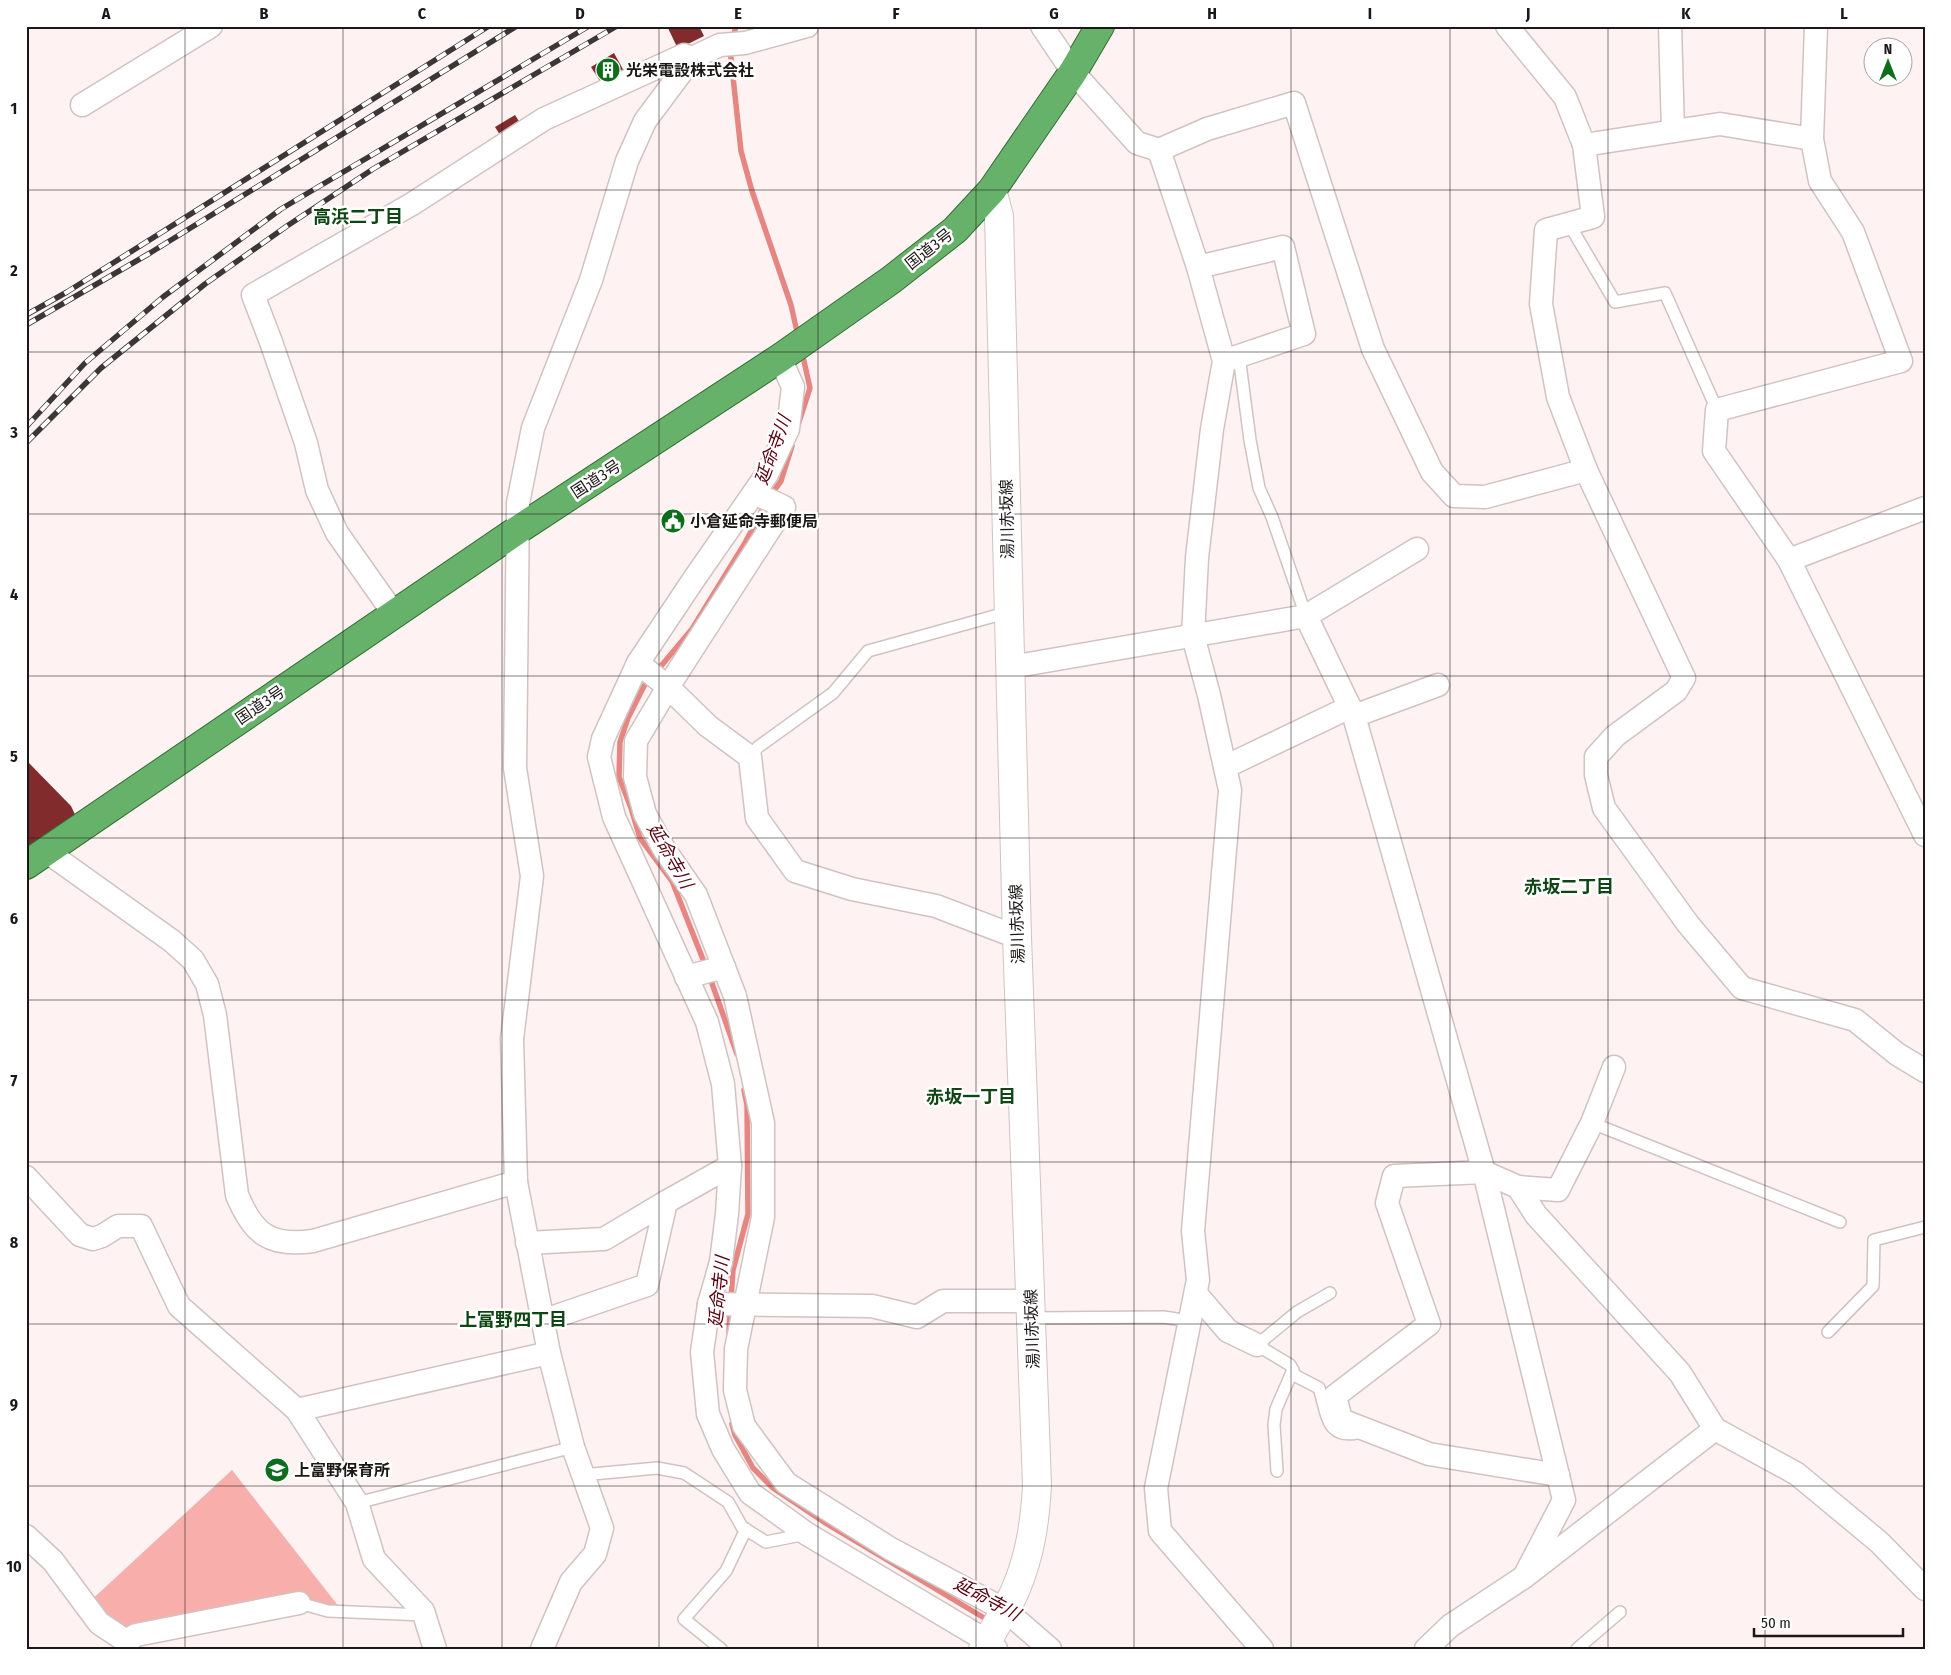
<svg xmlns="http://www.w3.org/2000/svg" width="1951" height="1675" viewBox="0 0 1951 1675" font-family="'Fira Sans Condensed','Noto Sans JP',sans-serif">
<rect width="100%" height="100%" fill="#fef3f2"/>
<polygon fill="#f8afac" points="232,1470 343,1612 299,1603 138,1634 86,1605"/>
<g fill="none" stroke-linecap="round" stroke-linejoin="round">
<g stroke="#e68682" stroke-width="5.5">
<polyline points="733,38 736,26"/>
<polyline points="730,49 741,151 752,191 791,305 798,336"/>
<polyline points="798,425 810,388 802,352"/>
<polyline points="770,496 781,481 792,446"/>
<polyline points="656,672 692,629 745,543 765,504"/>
<polyline points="650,679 644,686 628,718 620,742 619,777 631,808 640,838 672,881 706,967"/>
<polyline points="709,975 737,1054"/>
<polyline points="731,1300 733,1270 748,1214 747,1105 744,1090"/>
<polyline points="729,1333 730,1310"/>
<polyline points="732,1424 735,1435 753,1468 773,1488 827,1524 991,1622"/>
</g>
</g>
<g fill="#812b2d">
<polygon points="667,26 699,26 704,36 678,49"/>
<polygon points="614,53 625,73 603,86 591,67"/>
<polygon points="515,115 522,126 502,138 495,127"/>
<polygon points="26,760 71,806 81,827 26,854"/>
</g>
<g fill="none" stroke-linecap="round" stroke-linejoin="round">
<defs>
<g id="service">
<polyline points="1569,224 1615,302 1665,293 1717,410"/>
<polyline points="1239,356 1250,440 1259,488 1272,517 1306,616"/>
<polyline points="750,757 758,747 833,693 868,651 1009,612"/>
<polyline points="1592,1123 1840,1222"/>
<polyline points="1032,1318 1163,1317 1190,1321"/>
<polyline points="1828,1332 1873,1286 1874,1240 1925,1227"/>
<path d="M1292,1374L1319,1388C1328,1416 1326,1443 1365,1431"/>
<polyline points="1277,1471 1274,1425 1276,1409 1293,1370 1290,1365 1257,1345 1297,1312 1330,1293"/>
<polyline points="582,1475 657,1468 684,1473 728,1502 742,1527 766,1542 806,1534"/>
<polyline points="357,1503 573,1447"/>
<polyline points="299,1603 328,1611 424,1615"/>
<polyline points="721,1649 684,1619 726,1571 746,1529"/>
<polyline points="1577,1649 1620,1612"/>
</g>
<g id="minor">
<polyline points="1042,26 1073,72 1137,143 1159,150 1207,129 1294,103 1373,349 1432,472 1454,496 1485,497 1586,470"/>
<polyline points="1507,26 1565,97 1584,145"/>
<polyline points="1670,26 1673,131"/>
<polyline points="1816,26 1812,139 1820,181 1853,232 1901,361 1717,410 1714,451 1789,560 1925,835"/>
<polyline points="82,105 211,26"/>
<polyline points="1812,139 1720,124 1584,145 1593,217 1546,230 1541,304 1558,397 1586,470 1684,678 1676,691 1615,736 1596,757 1596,775 1604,808 1688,924 1742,988 1855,1020 1897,1054 1925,1071"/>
<polyline points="1159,150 1198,267 1224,361 1212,429 1197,558 1193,636 1209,695 1230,790 1193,1231 1198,1280 1156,1488 1160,1531 1262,1649"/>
<polyline points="1198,267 1283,247 1304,334 1224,361"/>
<polyline points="780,358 793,387 788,429 767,474 694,579 638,663 603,739 599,757 614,817 707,1022 723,1084 730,1166 727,1214 721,1262 709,1304 702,1352 708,1414 723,1449 750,1493 807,1534 987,1641 996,1649"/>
<polyline points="754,493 784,507 668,687 636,741 635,777 645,814 664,849 696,895 735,996 763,1123 763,1217 736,1349 735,1390 744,1426 786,1483 891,1549 1005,1610 1050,1649"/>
<polyline points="1789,560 1925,508"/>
<polyline points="394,614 337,533 317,490 306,443 271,342 253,295 412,204 544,119 684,55 692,58"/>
<polyline points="1306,616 1354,716 1484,1172 1564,1500 1524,1577"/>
<polyline points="638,663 668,687 708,726 750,757 757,818 795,871 852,889 936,906 1017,937"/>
<polyline points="1011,667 1306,616 1417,549"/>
<polyline points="1354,716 1438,685"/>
<polyline points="1225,767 1350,707"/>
<path d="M46,851L172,941L193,960L207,984L215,1015L237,1195C253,1234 270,1247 313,1241L516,1182"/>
<polyline points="686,977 724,967"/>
<polyline points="26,1177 80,1235 93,1239 102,1236 118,1226 141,1226 179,1306 297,1410 357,1503 374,1559 423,1611 435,1649"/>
<polyline points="1518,1187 1536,1215 1680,1373 1715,1429"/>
<polyline points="527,1243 604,1239 666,1202"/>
<polyline points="1196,1294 1228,1331 1257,1345"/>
<polyline points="709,1304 872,1306 917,1317 943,1301 1031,1301"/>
<polyline points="542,1321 647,1285 666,1202 730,1166"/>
<polyline points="297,1410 549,1353"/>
<polyline points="1558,1475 1429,1454 1341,1420 1335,1396 1429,1324 1387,1203 1394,1176 1484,1172 1518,1187 1558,1190 1592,1123 1614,1067"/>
<polyline points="26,1536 53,1561 99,1623 126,1641 128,1649"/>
<polyline points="126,1641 136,1635 299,1603"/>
<polyline points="542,1649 571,1582 595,1554 602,1528 573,1447 549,1353 516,1182 512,1039 532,876 515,768 518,503 533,428 591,280 627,161 645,121 692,58 720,45 745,43 807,26"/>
<polyline points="1426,1649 1450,1626 1524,1577 1715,1429 1797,1474 1879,1542 1925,1589"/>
</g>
<path id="secondary" d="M983,1649C993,1629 1006,1611 1015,1591C1030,1556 1035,1523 1037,1485L1017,937L999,216L992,190"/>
<polyline id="trunk" points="26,865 519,529 780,358 891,280 955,230 992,190 1073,72 1100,26"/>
</defs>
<use href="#service" stroke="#d0c3c2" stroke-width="14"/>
<use href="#minor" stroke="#d0c3c2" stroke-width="25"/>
<use href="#secondary" stroke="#d0c3c2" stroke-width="30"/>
<use href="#trunk" stroke="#346f35" stroke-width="30"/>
<use href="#service" stroke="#fff" stroke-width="11"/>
<use href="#minor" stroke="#fff" stroke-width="22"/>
<use href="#secondary" stroke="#fff" stroke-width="28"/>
<use href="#trunk" stroke="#66b26a" stroke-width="28"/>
<defs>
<g id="rail">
<polyline points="26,315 67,292 489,26"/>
<polyline points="26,325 150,253 517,26"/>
<polyline points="26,427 85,363 163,297 281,209 589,26"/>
<polyline points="26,443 101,368 205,284 287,226 373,169 617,26"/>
</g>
</defs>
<use href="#rail" stroke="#3c3636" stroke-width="5.5"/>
<use href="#rail" stroke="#fff" stroke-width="4" stroke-dasharray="11" stroke-linecap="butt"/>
</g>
<path fill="none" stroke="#1d1818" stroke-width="1" stroke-opacity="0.55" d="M185,26V1649M343,26V1649M502,26V1649M659,26V1649M818,26V1649M976,26V1649M1134,26V1649M1291,26V1649M1450,26V1649M1608,26V1649M1765,26V1649M26,190H1925M26,352H1925M26,514H1925M26,676H1925M26,838H1925M26,1000H1925M26,1162H1925M26,1324H1925M26,1486H1925"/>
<defs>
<symbol id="building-disc" viewBox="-11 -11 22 22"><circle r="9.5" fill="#0c6d1a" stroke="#fff"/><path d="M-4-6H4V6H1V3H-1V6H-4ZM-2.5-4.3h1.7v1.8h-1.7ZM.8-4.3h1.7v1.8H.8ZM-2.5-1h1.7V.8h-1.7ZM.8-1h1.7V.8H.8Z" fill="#fff"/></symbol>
<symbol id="civic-disc" viewBox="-11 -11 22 22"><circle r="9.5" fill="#0c6d1a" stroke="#fff"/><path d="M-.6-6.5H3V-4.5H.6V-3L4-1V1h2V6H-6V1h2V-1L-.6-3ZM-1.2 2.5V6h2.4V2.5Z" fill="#fff"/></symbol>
<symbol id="school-disc" viewBox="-11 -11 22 22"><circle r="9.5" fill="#0c6d1a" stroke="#fff"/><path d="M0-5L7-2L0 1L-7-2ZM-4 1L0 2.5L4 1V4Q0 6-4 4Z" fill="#fff"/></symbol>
</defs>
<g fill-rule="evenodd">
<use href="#building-disc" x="594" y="56" width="28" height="28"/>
<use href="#civic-disc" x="659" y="507" width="28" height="28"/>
<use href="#school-disc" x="263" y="1456" width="28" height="28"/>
</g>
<g text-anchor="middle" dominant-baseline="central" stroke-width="5" stroke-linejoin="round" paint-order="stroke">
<g font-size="16" font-weight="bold" fill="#1d1818" stroke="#fff" text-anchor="start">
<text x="626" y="70">光栄電設株式会社</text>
<text x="690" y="521">小倉延命寺郵便局</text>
<text x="294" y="1470">上富野保育所</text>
</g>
<g font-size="16" fill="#1d1818" stroke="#fff">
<text transform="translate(929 249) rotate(-38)">国道3号</text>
<text transform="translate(596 479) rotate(-33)">国道3号</text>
<text transform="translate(1007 519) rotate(-91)">湯川赤坂線</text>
<text transform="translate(260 705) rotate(-34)">国道3号</text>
<text transform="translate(1017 924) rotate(-92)">湯川赤坂線</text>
<text transform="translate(1032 1329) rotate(-92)">湯川赤坂線</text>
</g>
<g font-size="18" font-weight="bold" fill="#0e4713" stroke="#fff">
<text x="358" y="217">高浜二丁目</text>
<text x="1569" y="887">赤坂二丁目</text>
<text x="971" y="1097">赤坂一丁目</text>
<text x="513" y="1320">上富野四丁目</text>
</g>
<g font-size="18" font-style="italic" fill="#5b000e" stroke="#fff">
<text transform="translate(773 450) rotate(-70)">延命寺川</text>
<text transform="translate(670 856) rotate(60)">延命寺川</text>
<text transform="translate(719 1292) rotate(-84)">延命寺川</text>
<text transform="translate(987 1599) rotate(28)">延命寺川</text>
</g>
</g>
<rect width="1951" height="1675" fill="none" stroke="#ffffff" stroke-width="55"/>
<g transform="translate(1888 62)"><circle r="24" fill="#ffffff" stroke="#a5a3a3"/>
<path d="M0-4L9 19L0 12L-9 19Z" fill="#0c6d1a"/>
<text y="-8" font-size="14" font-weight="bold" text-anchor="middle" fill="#1d1818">N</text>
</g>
<path d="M1754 1628v8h149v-8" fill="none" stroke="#1d1818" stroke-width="2.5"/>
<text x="1761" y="1628" font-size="15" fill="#1d1818" stroke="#ffffff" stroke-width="4" paint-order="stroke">50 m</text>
<rect x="28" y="28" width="1896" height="1620" fill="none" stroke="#1d1818" stroke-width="2"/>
<g font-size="16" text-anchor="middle" font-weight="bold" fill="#1d1818">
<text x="106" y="19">A</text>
<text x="264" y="19">B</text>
<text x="422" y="19">C</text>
<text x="580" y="19">D</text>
<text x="738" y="19">E</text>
<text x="896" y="19">F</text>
<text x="1054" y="19">G</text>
<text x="1212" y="19">H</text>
<text x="1370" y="19">I</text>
<text x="1528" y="19">J</text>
<text x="1686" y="19">K</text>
<text x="1844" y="19">L</text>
<text x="14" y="114">1</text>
<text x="14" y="276">2</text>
<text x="14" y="438">3</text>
<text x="14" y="600">4</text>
<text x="14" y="762">5</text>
<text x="14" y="924">6</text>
<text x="14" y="1086">7</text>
<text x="14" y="1248">8</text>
<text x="14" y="1410">9</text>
<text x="14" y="1572">10</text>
</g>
</svg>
